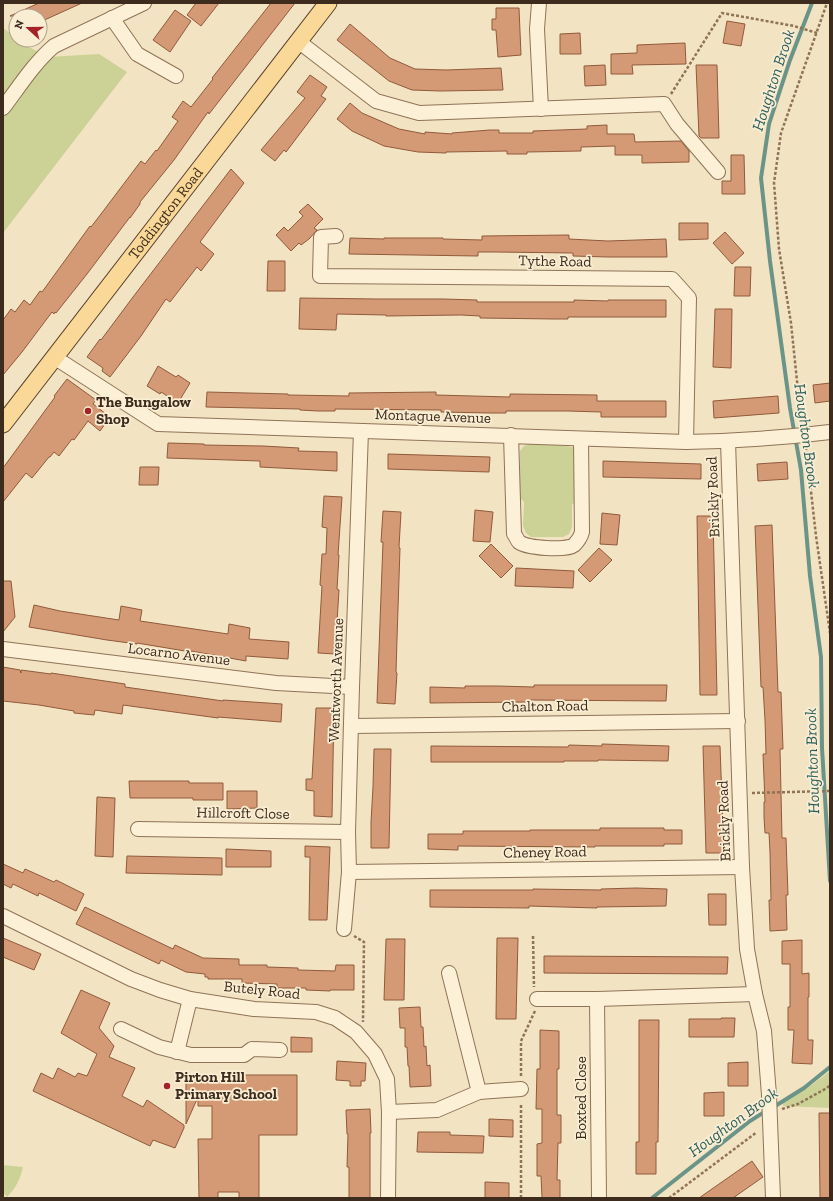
<svg xmlns="http://www.w3.org/2000/svg" width="833" height="1201" viewBox="0 0 833 1201" font-family="'Zilla Slab',serif">
<rect width="100%" height="100%" fill="#f2e3c3"/>
<g fill="#ccd295">
<polygon points="3,28 16,37 16,40 20,40 29,47 48,57 99,54 127,72 3,233"/>
<polygon points="530,444 566,446 576,448 577,499 572,505 572,527 569,534 563,537 531,537 526,533 523,526 524,502 519,497 520,451 524,446"/>
<polygon points="830,1071 830,1108 783,1106 783,1103 813,1084"/>
<path d="M3,1165L23,1167C20,1179 16,1188 7,1197L3,1192Z"/>
</g>
<g fill="none" stroke-linecap="round" stroke-linejoin="round">
<g stroke="#6b9489" stroke-width="4">
<polyline points="812,3 790,60 769,124 761,178 770,261 790,408 801,470 810,576 821,657 822,748 830,881"/>
<polyline points="772,1108 804,1088 830,1067"/>
<polyline points="652,1198 750,1121 766,1111"/>
</g>
</g>
<g fill="#d49a75" stroke="#905a3b">
<polygon points="39,3 82,3 40,22 40,16 10,16"/>
<polygon points="196,3 219,3 201,26 187,15"/>
<polygon points="271,3 295,3 209,114 208,112 174,160 140,202 140,204 130,218 130,217 87,274 56,313 55,312 54,314 52,312 22,352 3,375 3,320 11,309 15,312 24,300 30,305 40,291 42,292 90,226 91,227 101,214 141,161 145,164 156,150 157,151 178,121 172,117 183,101 191,107 213,79 212,78"/>
<polygon points="496,8 519,8 521,55 498,57 496,30 492,30 492,19 496,19"/>
<polygon points="175,10 191,21 170,52 153,40"/>
<polygon points="727,21 745,24 741,46 723,43"/>
<polygon points="350,24 390,58 415,69 446,70 501,68 503,90 440,91 412,90 389,81 337,40"/>
<polygon points="580,33 581,54 560,54 560,34"/>
<polygon points="685,43 686,64 632,65 633,74 611,74 611,54 637,53 637,45"/>
<polygon points="605,65 606,85 585,86 584,66"/>
<polygon points="696,65 717,65 719,138 701,138 699,136"/>
<polygon points="310,75 327,87 321,96 326,99 286,152 284,150 275,161 261,150 305,98 297,92"/>
<polygon points="350,103 362,113 399,129 425,134 425,132 452,134 452,133 490,130 499,130 499,133 533,133 533,131 587,129 587,126 607,125 607,134 634,134 635,142 681,141 689,151 689,162 642,163 642,155 615,155 615,146 581,147 581,151 527,152 527,154 507,154 507,151 446,152 446,153 418,152 384,146 352,131 337,119"/>
<polygon points="731,155 744,155 745,194 722,194 722,181 731,181"/>
<polygon points="231,169 244,183 200,242 214,254 201,271 197,267 170,302 166,299 141,336 110,377 102,371 103,368 87,357 100,339 101,340 133,297"/>
<polygon points="308,204 323,219 314,228 317,230 309,239 301,245 299,243 291,251 276,235 284,227 288,231 303,216 299,212"/>
<polygon points="679,223 708,223 708,239 679,240"/>
<polygon points="725,232 744,253 732,264 713,243"/>
<polygon points="569,235 569,239 608,241 666,239 667,257 608,257 573,256 573,253 496,252 478,252 478,256 349,254 350,238 384,239 384,238 443,238 443,239 482,240 482,236"/>
<polygon points="268,261 285,261 285,291 267,291"/>
<polygon points="735,267 751,267 750,296 734,296"/>
<polygon points="300,298 377,299 444,299 477,300 477,302 574,302 574,300 608,301 608,300 666,300 666,317 568,317 568,319 554,319 480,318 480,316 461,315 386,316 386,315 337,314 336,330 299,329"/>
<polygon points="715,309 732,309 731,368 713,367"/>
<polygon points="158,366 176,377 178,375 190,383 178,403 161,392 160,394 147,386"/>
<polygon points="67,379 96,400 93,404 110,417 100,431 88,421 74,440 72,439 59,456 54,452 50,457 49,457 32,478 26,473 3,502 3,468 55,397 54,396"/>
<polygon points="830,383 830,401 815,403 813,385"/>
<polygon points="207,392 288,394 288,395 349,396 349,393 436,392 436,395 510,397 510,394 597,395 597,401 666,401 666,417 601,417 601,412 568,411 506,411 506,413 490,413 441,412 441,410 335,409 335,411 318,411 300,410 300,409 206,407"/>
<polygon points="778,396 779,413 714,418 713,401"/>
<polygon points="168,443 204,444 204,445 263,446 299,448 298,451 337,452 337,471 260,467 260,461 167,458"/>
<polygon points="388,454 490,457 489,472 388,469"/>
<polygon points="603,461 701,464 701,479 603,477"/>
<polygon points="787,462 788,479 758,481 757,464"/>
<polygon points="140,467 159,467 158,485 139,485"/>
<polygon points="324,496 342,497 338,555 339,555 337,589 339,590 335,654 318,653 322,586 320,585 322,554 326,554 327,528 322,527"/>
<polygon points="475,510 493,512 490,542 473,541"/>
<polygon points="383,511 401,512 399,547 400,548 397,639 396,672 397,673 395,704 377,703 383,542 381,542"/>
<polygon points="602,513 620,515 617,545 600,544"/>
<polygon points="697,516 713,516 717,695 700,695"/>
<polygon points="772,525 778,692 781,692 783,749 780,749 782,838 786,838 788,895 786,895 787,930 770,931 769,900 771,900 770,852 769,833 765,833 764,817 764,802 765,802 763,754 766,754 765,720 763,687 761,687 755,526"/>
<polygon points="491,544 513,566 501,578 479,556"/>
<polygon points="599,548 612,560 590,582 578,570"/>
<polygon points="516,568 574,571 573,588 515,586"/>
<polygon points="3,581 11,581 15,617 3,632"/>
<polygon points="34,605 60,611 119,620 121,606 142,610 140,621 228,634 229,624 250,628 249,639 289,642 288,659 246,656 246,661 191,651 191,652 137,643 137,644 107,640 29,627"/>
<polygon points="3,667 20,670 21,673 21,670 51,674 51,673 125,684 125,687 223,701 223,700 282,704 281,722 218,717 218,718 123,705 122,714 95,710 94,715 74,713 74,711 39,705 3,701"/>
<polygon points="534,685 667,685 666,701 528,700 528,702 430,703 430,687 465,688 465,686 498,686 534,687"/>
<polygon points="316,708 334,708 332,817 314,816 314,791 306,790 306,779 312,779"/>
<polygon points="602,744 669,746 668,761 598,760 598,761 564,761 564,762 431,762 431,746 568,747 569,745 602,746"/>
<polygon points="703,746 720,746 724,853 706,853"/>
<polygon points="374,749 391,749 389,848 371,848 371,822 373,787"/>
<polygon points="129,781 189,781 189,783 223,783 223,800 193,800 193,798 130,798"/>
<polygon points="227,791 257,791 257,808 227,809"/>
<polygon points="97,797 115,798 113,857 95,856"/>
<polygon points="600,828 664,828 664,830 682,830 682,844 664,844 664,846 595,846 595,847 458,846 458,850 428,849 428,834 463,834 463,831 530,831 530,830 600,830"/>
<polygon points="305,846 330,847 327,920 309,920 310,857 305,857"/>
<polygon points="226,849 271,851 271,867 226,867"/>
<polygon points="127,856 222,858 222,875 126,873"/>
<polygon points="3,864 23,873 25,869 54,882 56,880 84,894 76,911 39,893 38,896 13,884 11,888 3,884"/>
<polygon points="636,888 667,889 666,906 597,907 597,908 529,906 529,908 430,907 430,890 533,890 533,889 601,890 601,889"/>
<polygon points="708,894 726,894 726,925 709,925"/>
<polygon points="85,907 173,949 175,945 203,958 239,959 239,965 267,965 267,967 298,968 298,970 335,971 336,965 354,965 354,990 330,990 330,991 306,990 306,988 277,988 277,984 242,983 242,979 208,979 208,977 205,977 205,974 186,972 161,960 159,964 76,924"/>
<polygon points="3,938 41,954 34,970 3,957"/>
<polygon points="497,938 518,938 516,1019 496,1019"/>
<polygon points="386,939 405,939 404,1000 384,1000"/>
<polygon points="802,940 802,974 809,973 809,997 808,997 808,1040 813,1040 812,1064 792,1063 794,1030 788,1030 788,1007 790,1007 790,964 782,964 782,941"/>
<polygon points="544,956 728,957 727,974 544,973"/>
<polygon points="81,990 110,1003 99,1028 114,1046 109,1057 135,1068 122,1096 143,1107 147,1100 184,1125 184,1128 175,1148 153,1140 150,1146 33,1091 41,1073 53,1079 58,1068 75,1077 78,1073 87,1076 97,1054 61,1033"/>
<polygon points="420,1007 421,1027 423,1027 424,1047 426,1046 427,1066 430,1065 431,1086 410,1087 409,1066 408,1066 407,1047 405,1047 405,1028 400,1028 399,1008"/>
<polygon points="721,1018 735,1018 734,1037 689,1037 689,1019 721,1019"/>
<polygon points="639,1020 659,1020 658,1142 656,1142 656,1174 636,1174 636,1142 639,1142"/>
<polygon points="540,1030 559,1031 559,1069 557,1069 557,1115 561,1115 561,1143 558,1143 557,1180 560,1180 560,1198 542,1198 541,1176 537,1176 537,1144 542,1143 542,1109 536,1109 537,1069 540,1069"/>
<polygon points="291,1037 312,1038 312,1052 291,1052"/>
<polygon points="337,1061 366,1063 365,1081 361,1081 361,1086 350,1086 350,1081 336,1080"/>
<polygon points="748,1062 748,1086 728,1086 728,1063"/>
<polygon points="223,1075 297,1075 297,1135 259,1135 259,1198 239,1198 239,1192 218,1192 218,1198 199,1198 198,1139 212,1139 212,1106 198,1106 198,1097 186,1124 186,1082 223,1082"/>
<polygon points="724,1092 724,1116 704,1116 704,1093"/>
<polygon points="370,1109 371,1133 370,1133 370,1198 349,1198 349,1167 347,1167 348,1134 347,1134 346,1110"/>
<polygon points="819,1113 830,1113 830,1198 820,1198"/>
<polygon points="489,1119 513,1120 513,1137 489,1136"/>
<polygon points="418,1132 450,1132 450,1135 484,1136 483,1153 417,1152"/>
<polygon points="752,1161 763,1177 733,1198 699,1198"/>
<polygon points="485,1182 509,1183 509,1198 485,1198"/>
</g>
<g fill="none" stroke-linecap="round" stroke-linejoin="round">
<defs>
<g id="minor">
<polyline points="539,3 537,29 541,109"/>
<polyline points="112,18 137,54 176,76"/>
<polyline points="298,41 376,101 419,113 664,104 677,124 718,172"/>
<path d="M3,108C19,87 34,63 54,46L144,3"/>
<polyline points="336,236 321,237 320,276 672,279 689,298 686,442"/>
<path d="M54,357L158,424L686,442C734,441 782,438 830,432"/>
<path d="M511,435L514,534C516,536 517,540 519,542C527,548 566,551 574,545C577,542 581,536 582,532L581,439"/>
<polyline points="728,441 742,867 747,949 755,994 764,1031 769,1095 773,1198"/>
<polyline points="3,649 276,683 352,687"/>
<polyline points="352,726 738,721"/>
<polyline points="138,829 348,832"/>
<polyline points="349,872 742,867"/>
<polyline points="3,916 131,979 160,990 190,999 254,1009 316,1012 335,1018 356,1032 375,1054 387,1079 389,1112 388,1198"/>
<polyline points="344,929 349,872 348,832 352,687 361,431"/>
<polyline points="449,973 479,1092"/>
<polyline points="537,999 597,999 755,994"/>
<polyline points="597,999 599,1198"/>
<polyline points="121,1029 159,1047 191,1055 244,1055 252,1049 280,1050"/>
<polyline points="177,1052 190,999"/>
<polyline points="389,1112 437,1110 479,1092 521,1089"/>
</g>
<g id="major">
<path id="s1" d="M3,424L328,3"/>
</g>
</defs>
<use href="#minor" stroke="#8f7357" stroke-width="16"/>
<use href="#major" stroke="#5c412c" stroke-width="19"/>
<g stroke="#8f7357" stroke-width="2.5" stroke-dasharray="3 2" stroke-linecap="butt">
<polyline points="671,94 722,13 794,26 817,33"/>
<polyline points="802,423 800,410 791,323 779,249 774,183 781,133 827,3"/>
<polyline points="806,447 816,536 830,633"/>
<polyline points="752,793 830,791"/>
<polyline points="354,936 364,942 363,1022"/>
<polyline points="533,936 534,987"/>
<polyline points="521,1076 521,1041 535,1011"/>
<polyline points="782,1109 798,1104 827,1088 830,1085"/>
<polyline points="521,1198 521,1103"/>
<polyline points="669,1198 757,1132"/>
</g>
<use href="#minor" stroke="#fcf0d7" stroke-width="14"/>
<use href="#major" stroke="#f9d898" stroke-width="17"/>
</g>
<g fill="#a42126" stroke="#f9edd3" stroke-width="1.5">
<circle cx="88" cy="411" r="4"/>
<circle cx="167" cy="1086" r="4"/>
</g>
<g text-anchor="middle" dominant-baseline="central" stroke-width="3.5" stroke-linejoin="round" paint-order="stroke">
<g font-size="15" fill="#3d2c1d" stroke="#f9edd3">
<text stroke="none"><textPath href="#s1" startOffset="266">Toddington Road</textPath></text>
<text transform="translate(555 261) rotate(1)">Tythe Road</text>
<text transform="translate(433 416) rotate(2)">Montague Avenue</text>
<text transform="translate(713 497) rotate(-92)">Brickly Road</text>
<text transform="translate(179 654) rotate(7)">Locarno Avenue</text>
<text transform="translate(336 680) rotate(-88)">Wentworth Avenue</text>
<text transform="translate(545 706) rotate(-1)">Chalton Road</text>
<text transform="translate(243 813) rotate(1)">Hillcroft Close</text>
<text transform="translate(724 821) rotate(-92)">Brickly Road</text>
<text transform="translate(545 852) rotate(-1)">Cheney Road</text>
<text transform="translate(262 990) rotate(6)">Butely Road</text>
<text transform="translate(581 1098) rotate(-90)">Boxted Close</text>
</g>
<g font-size="15" font-weight="bold" fill="#3d2c1d" stroke="#f9edd3" text-anchor="start">
<text x="96" y="402">The Bungalow<tspan x="96" dy="17">Shop</tspan></text>
<text x="175" y="1077">Pirton Hill<tspan x="175" dy="17">Primary School</tspan></text>
</g>
<g font-size="16" font-style="italic" fill="#2b5e5a" stroke="#f9edd3">
<text transform="translate(773 80) rotate(-72)">Houghton Brook</text>
<text transform="translate(807 436) rotate(82)">Houghton Brook</text>
<text transform="translate(812 761) rotate(-92)">Houghton Brook</text>
<text transform="translate(733 1122) rotate(-36)">Houghton Brook</text>
</g>
</g>
<rect width="833" height="1201" fill="none" stroke="#3d2c1d" stroke-width="8"/>
<g transform="translate(28 28) rotate(291)"><circle r="19" fill="#f9edd3" stroke="#aea08a"/>
<path d="M0-3L7 15L0 10L-7 15Z" fill="#a42126"/>
<text y="-6" font-size="11" font-weight="bold" text-anchor="middle" fill="#3d2c1d">N</text>
</g>
</svg>
